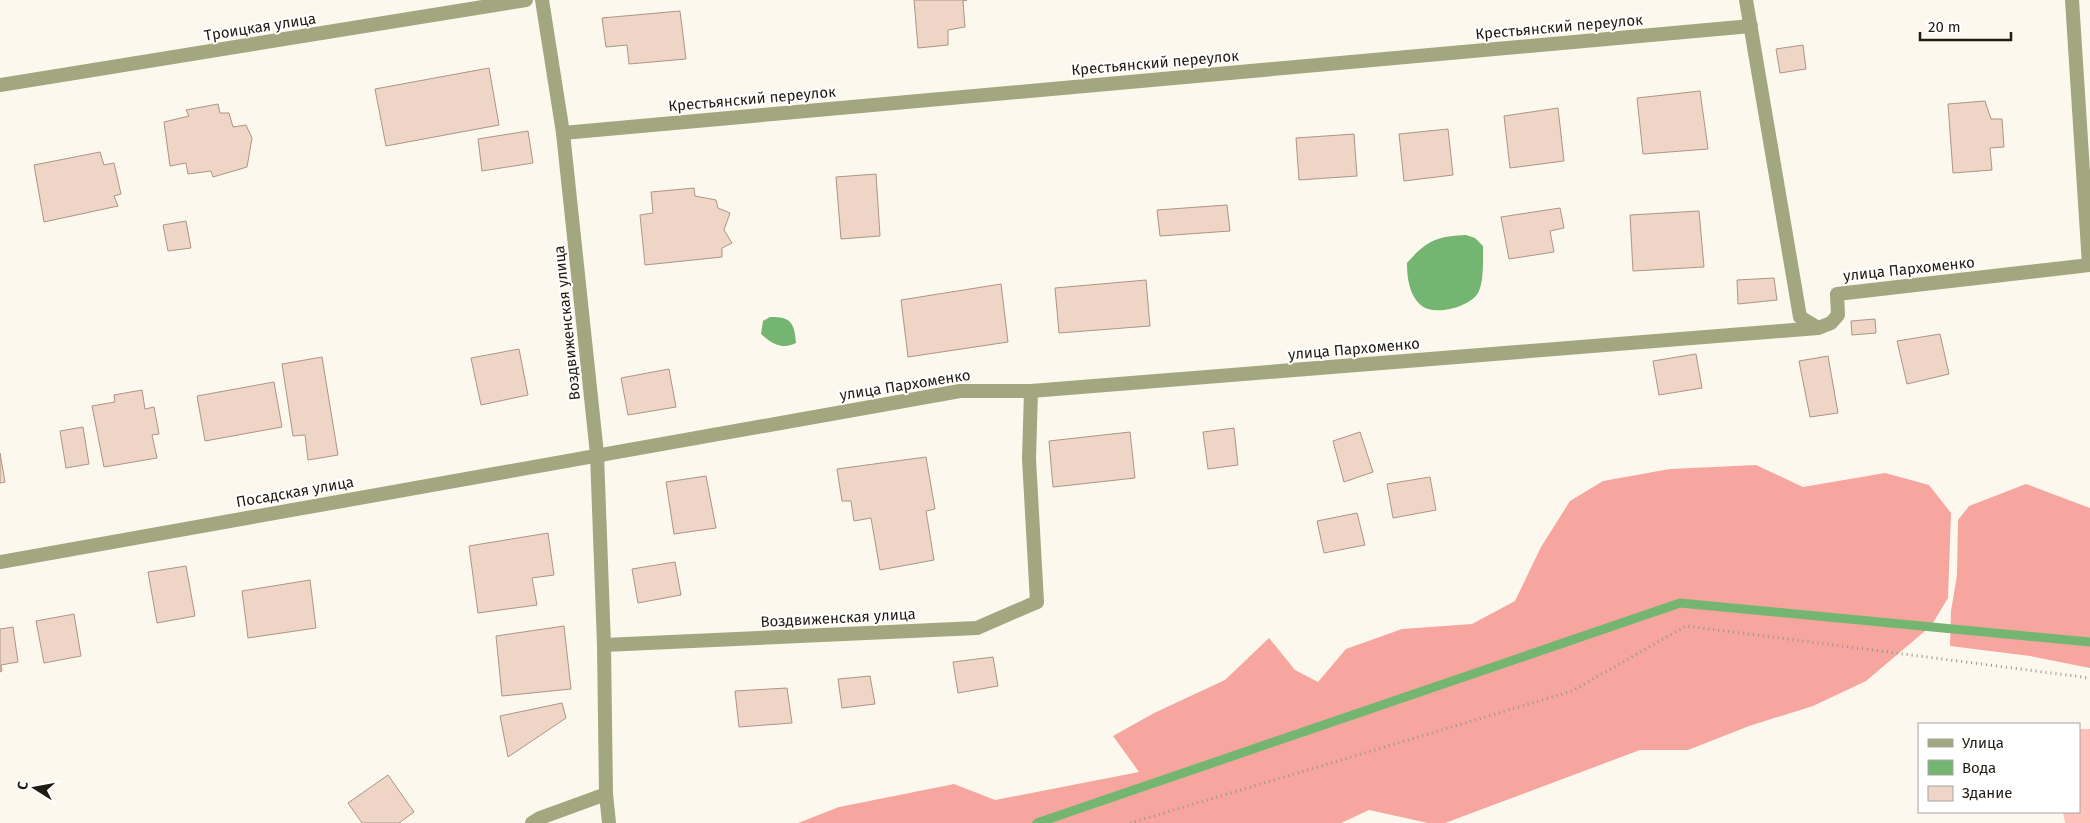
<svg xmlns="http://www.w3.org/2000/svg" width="2090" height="823" viewBox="0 0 2090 823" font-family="'Fira Sans',sans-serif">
<rect width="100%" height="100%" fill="#fdf8ee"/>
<polygon fill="#ffc2bb" points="2079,729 2090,729 2090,823 2065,823 2063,812 2079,812"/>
<g fill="#f6a69e">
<polygon points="1756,465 1803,487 1885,473 1929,485 1951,513 1948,598 1931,626 1866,681 1813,706 1749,726 1688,750 1640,750 1445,823 1428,823 1369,810 1341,823 798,823 839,807 954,784 995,800 1139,772 1113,736 1154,713 1225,680 1269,638 1295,670 1318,682 1346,649 1402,629 1472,624 1515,601 1541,547 1570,501 1603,481 1670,469"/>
<polygon points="2026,484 2090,508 2090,668 2030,656 1950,646 1951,611 1957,575 1958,520 1969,506"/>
</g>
<g fill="#74b671">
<path d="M1466,235L1475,238L1483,246C1483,258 1484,283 1478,293C1470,307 1435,316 1422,306C1409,296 1407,277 1407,263C1426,241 1437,236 1466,235Z"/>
<path d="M770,317C791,317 794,322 796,343C783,350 772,344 761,334L763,321Z"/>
</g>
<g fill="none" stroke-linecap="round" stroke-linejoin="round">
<polyline stroke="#74b671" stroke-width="9" points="1037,823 1680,603 2090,642"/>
</g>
<g fill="#eed5c5" stroke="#ac9586">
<polygon points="914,0 967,0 963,1 965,27 948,30 948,45 918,48"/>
<polygon points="680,11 686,59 629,64 627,45 606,47 602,18"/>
<polygon points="1803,45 1806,69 1780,73 1776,49"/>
<polygon points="489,68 499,125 386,146 375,89"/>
<polygon points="1700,91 1708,149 1643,154 1637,98"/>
<polygon points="1985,101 1991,119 2002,119 2004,147 1990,148 1992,170 1953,173 1948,104"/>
<polygon points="218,104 220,113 229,113 233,127 246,125 252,138 247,167 213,177 211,171 188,174 186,163 170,166 164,122 189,116 186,110"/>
<polygon points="1558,108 1564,161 1510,168 1504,116"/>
<polygon points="1448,129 1453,175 1404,181 1399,134"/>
<polygon points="528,131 533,163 482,171 478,139"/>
<polygon points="1354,134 1357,176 1299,180 1296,138"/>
<polygon points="100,152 104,165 114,163 121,194 114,196 118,206 44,222 34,165"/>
<polygon points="876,174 880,236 841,239 836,177"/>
<polygon points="694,188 695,196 716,200 718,208 730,213 724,230 732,243 722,248 722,257 645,265 640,215 653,213 651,192"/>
<polygon points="1227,205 1230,231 1160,236 1157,210"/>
<polygon points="1560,208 1564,228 1550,231 1554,252 1509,259 1501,217"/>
<polygon points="1699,211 1704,267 1633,271 1630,215"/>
<polygon points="186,221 191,248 168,251 163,225"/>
<polygon points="1774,278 1777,300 1738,304 1737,280"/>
<polygon points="1146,280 1150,326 1059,333 1055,288"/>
<polygon points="1001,284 1008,342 908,357 901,300"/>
<polygon points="1875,319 1876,333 1852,335 1851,321"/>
<polygon points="1940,334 1949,374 1907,384 1897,341"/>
<polygon points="519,349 528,395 481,405 471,358"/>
<polygon points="1696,354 1702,388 1659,395 1653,361"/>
<polygon points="1828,356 1838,413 1810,417 1799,361"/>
<polygon points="322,357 338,455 308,460 305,435 293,436 282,364"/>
<polygon points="669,369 676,407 628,415 621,378"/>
<polygon points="274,382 282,427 205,441 197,396"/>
<polygon points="142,390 145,409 154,407 159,434 152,435 157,458 104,467 92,406 115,402 114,395"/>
<polygon points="83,427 89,464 66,468 60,431"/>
<polygon points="1234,428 1238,465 1208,469 1203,432"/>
<polygon points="1130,432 1135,478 1053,487 1049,441"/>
<polygon points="1360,432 1373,472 1344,482 1333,441"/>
<polygon points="0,453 5,482 0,483"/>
<polygon points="926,457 935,509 926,511 934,560 880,570 871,518 854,521 851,501 842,501 837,469"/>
<polygon points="706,476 716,528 674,534 666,482"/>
<polygon points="1430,477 1436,510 1393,518 1387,484"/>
<polygon points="1357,513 1365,545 1324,553 1317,521"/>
<polygon points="548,533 554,575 532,578 537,605 478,613 469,546"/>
<polygon points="675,562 681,595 638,603 632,569"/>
<polygon points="186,566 195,616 157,623 148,572"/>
<polygon points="310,580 316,628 248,638 242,591"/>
<polygon points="74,614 81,656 44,663 36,621"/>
<polygon points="564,626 571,689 502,696 496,636"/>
<polygon points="13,627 18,662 1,665 2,671 0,672 0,629"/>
<polygon points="993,657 998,686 958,693 953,662"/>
<polygon points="870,676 875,704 842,708 838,679"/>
<polygon points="787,688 792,723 739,727 735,691"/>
<polygon points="562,703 566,718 508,757 500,716"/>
<polygon points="388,775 414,812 399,823 362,823 348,803"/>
</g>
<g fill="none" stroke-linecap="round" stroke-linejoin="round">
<polyline stroke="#9a958c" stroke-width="3" stroke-dasharray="1 4" stroke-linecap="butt" points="1130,823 1572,691 1686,626 2090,678"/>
<g stroke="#a2a780" stroke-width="14">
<polyline points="1746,0 1800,317 1818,328"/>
<polyline points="2072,0 2089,265"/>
<polyline points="1031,391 1029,459 1037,602"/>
</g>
<g stroke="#a2a780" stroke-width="14">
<polyline points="0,85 526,0"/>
<polyline points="563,133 1751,26"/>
<polyline points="0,562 960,391 1031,391 1818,328 1831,323 1838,315 1837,294 2090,265"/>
<polyline points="604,645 977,628 1037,602"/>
<polyline points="606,794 609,823"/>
<polyline points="532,823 540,818 606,794 604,645 597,454 563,133 542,0"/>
</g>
</g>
<g text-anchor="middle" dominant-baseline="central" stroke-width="4" stroke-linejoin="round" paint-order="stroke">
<g font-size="15" fill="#201b12" stroke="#fff">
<text transform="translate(260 27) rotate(-9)">Троицкая улица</text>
<text transform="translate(1559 27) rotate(-5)">Крестьянский переулок</text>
<text transform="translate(1155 63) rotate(-5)">Крестьянский переулок</text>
<text transform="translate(752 99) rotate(-5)">Крестьянский переулок</text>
<text transform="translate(1909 269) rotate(-6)">улица Пархоменко</text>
<text transform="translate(567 323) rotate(-96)">Воздвиженская улица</text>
<text transform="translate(1354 349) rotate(-5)">улица Пархоменко</text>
<text transform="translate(905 385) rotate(-9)">улица Пархоменко</text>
<text transform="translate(295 492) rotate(-10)">Посадская улица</text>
<text transform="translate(838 618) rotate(-3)">Воздвиженская улица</text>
</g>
</g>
<rect x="1918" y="723" width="162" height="90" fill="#ffffff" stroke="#a6a4a0"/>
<rect x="1928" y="739" width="25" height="8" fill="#a2a780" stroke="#a6a4a0"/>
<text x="1962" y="748" font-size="15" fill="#201b12">Улица</text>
<rect x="1928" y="760" width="25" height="15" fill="#74b671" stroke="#a6a4a0"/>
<text x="1962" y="773" font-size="15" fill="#201b12">Вода</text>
<rect x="1928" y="786" width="25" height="15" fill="#eed5c5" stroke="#a6a4a0"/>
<text x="1962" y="798" font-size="15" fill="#201b12">Здание</text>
<g transform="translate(35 788) rotate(281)" stroke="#ffffff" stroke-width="4" paint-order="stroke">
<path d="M0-4L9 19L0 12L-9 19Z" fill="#201b12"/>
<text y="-8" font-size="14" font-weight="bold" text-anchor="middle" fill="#201b12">С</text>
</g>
<path d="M1920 32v8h91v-8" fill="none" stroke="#201b12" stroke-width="2.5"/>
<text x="1928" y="32" font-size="15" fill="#201b12" stroke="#ffffff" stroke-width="4" paint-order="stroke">20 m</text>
</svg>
